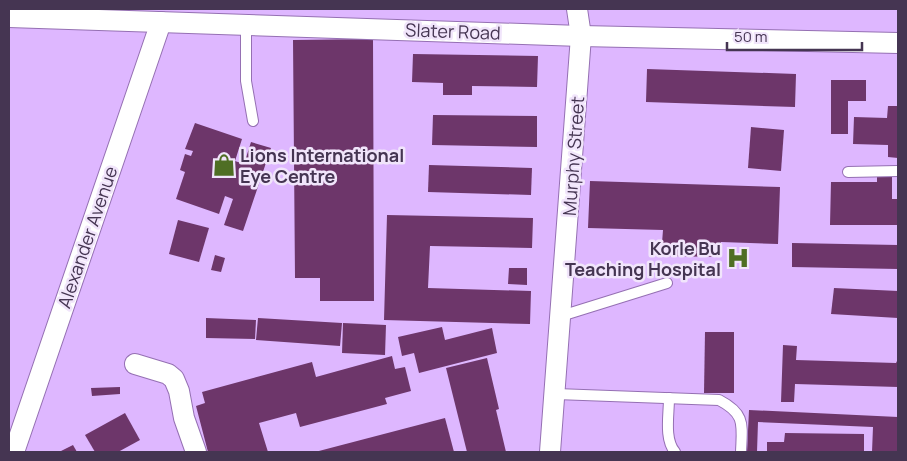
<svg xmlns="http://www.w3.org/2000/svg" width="907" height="461" viewBox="0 0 907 461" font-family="Manrope,sans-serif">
<rect width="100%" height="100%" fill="#deb7ff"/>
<g fill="#6d366a">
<polygon points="373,39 374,301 320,301 320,278 295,278 293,40"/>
<polygon points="413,54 538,56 537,87 472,86 472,95 443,95 443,83 412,82"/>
<polygon points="647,69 796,74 795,107 646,102"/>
<polygon points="831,80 866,80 866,101 848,101 848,134 831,134"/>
<polygon points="888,106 898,106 898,158 888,157 888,145 853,144 854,117 887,118"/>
<polygon points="433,115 537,116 537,147 432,145"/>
<polygon points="195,123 242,139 235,161 244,164 251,142 271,148 243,231 224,225 233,199 225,196 219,214 176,199 185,172 180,170 185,154 191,156 193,151 185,149"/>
<polygon points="751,127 784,130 781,171 748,168"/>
<polygon points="429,165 532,168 531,195 428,192"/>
<polygon points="877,171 892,171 892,199 898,199 898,225 830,225 831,182 877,182"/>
<polygon points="590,181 780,187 778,244 721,242 720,257 661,256 663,230 588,228"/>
<polygon points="387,215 533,218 532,248 430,246 428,288 531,291 530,324 384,320"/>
<polygon points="178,220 209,228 199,262 169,254"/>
<polygon points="792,243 898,245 898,269 792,267"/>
<polygon points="215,255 225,258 221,272 211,270"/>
<polygon points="509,268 527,268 527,285 508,284"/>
<polygon points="834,288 898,291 898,318 831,314"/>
<polygon points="206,318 256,320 255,339 206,338"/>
<polygon points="258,318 342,323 340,346 256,340"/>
<polygon points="343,323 386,325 385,355 342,353"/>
<polygon points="442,327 445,340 492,328 497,353 419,373 414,353 402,356 398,337"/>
<polygon points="705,332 734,332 734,393 704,393"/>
<polygon points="783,345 797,346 796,360 896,363 898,359 898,387 795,384 794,402 781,402"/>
<polygon points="392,356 395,369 405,367 411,391 385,398 387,404 300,427 296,413 259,423 268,452 208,452 196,406 205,403 202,392 312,362 316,377"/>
<polygon points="487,358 499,409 496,410 506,452 467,452 446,368"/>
<polygon points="120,387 120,394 92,396 91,388"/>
<polygon points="749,410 898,417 898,452 872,452 873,427 758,422 757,452 747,452"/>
<polygon points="125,413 140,440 118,452 95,452 85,435"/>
<polygon points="445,418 454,452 315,452"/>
<polygon points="785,433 864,434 864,452 767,452 767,442 784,442"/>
<polygon points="73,445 77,452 62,452 61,451"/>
</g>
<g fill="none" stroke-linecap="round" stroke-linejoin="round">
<defs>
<g id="lane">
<polyline points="246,23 246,81 253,121"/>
<polyline points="848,172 898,171"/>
<polyline points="561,316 667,283"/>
<path d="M556,394L719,400C746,414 742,425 741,452"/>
<path d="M669,398C669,415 664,439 675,452"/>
</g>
<g id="street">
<polyline points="9,17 581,36 898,43"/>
<polyline points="135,364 168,374 174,379 179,391 184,418 196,452"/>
<polyline points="14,452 161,22"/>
<polyline points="550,452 581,36 577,9"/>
</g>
</defs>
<use href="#lane" stroke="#9570b3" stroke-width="12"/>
<use href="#street" stroke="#9570b3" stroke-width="22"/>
<use href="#lane" stroke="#fff" stroke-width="10"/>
<use href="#street" stroke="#fff" stroke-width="20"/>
</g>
<defs>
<symbol id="shop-bare" viewBox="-9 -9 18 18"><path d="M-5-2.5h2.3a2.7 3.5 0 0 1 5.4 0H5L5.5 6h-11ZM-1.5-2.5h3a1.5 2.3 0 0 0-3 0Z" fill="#4f6e24" stroke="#f1e5fb" stroke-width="2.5" paint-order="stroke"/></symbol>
<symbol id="hospital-bare" viewBox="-9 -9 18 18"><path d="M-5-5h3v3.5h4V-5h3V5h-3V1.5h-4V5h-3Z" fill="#4f6e24" stroke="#f1e5fb" stroke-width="2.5" paint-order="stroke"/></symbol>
</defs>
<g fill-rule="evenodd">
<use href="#shop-bare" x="208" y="149" width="32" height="32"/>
<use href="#hospital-bare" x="722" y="242" width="32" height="32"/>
</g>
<g text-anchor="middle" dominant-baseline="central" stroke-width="5" stroke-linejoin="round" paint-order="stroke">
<g font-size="18" fill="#453552" stroke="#f1e5fb">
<text transform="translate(453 31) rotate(2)">Slater Road</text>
<text transform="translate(573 156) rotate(-86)">Murphy Street</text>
<text transform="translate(87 237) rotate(-71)">Alexander Avenue</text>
</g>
<g font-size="18" font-weight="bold" fill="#453552" stroke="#f1e5fb" text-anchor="start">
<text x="240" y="155">Lions International<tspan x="240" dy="21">Eye Centre</tspan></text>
<text x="721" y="248" text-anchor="end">Korle Bu<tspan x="721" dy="21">Teaching Hospital</tspan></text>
</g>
</g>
<rect width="907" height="461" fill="none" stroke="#453552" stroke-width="20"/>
<path d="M727 42v8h135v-8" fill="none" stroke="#453552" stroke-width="2.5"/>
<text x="734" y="42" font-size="15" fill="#453552" stroke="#f1e5fb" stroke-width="4" paint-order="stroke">50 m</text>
</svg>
